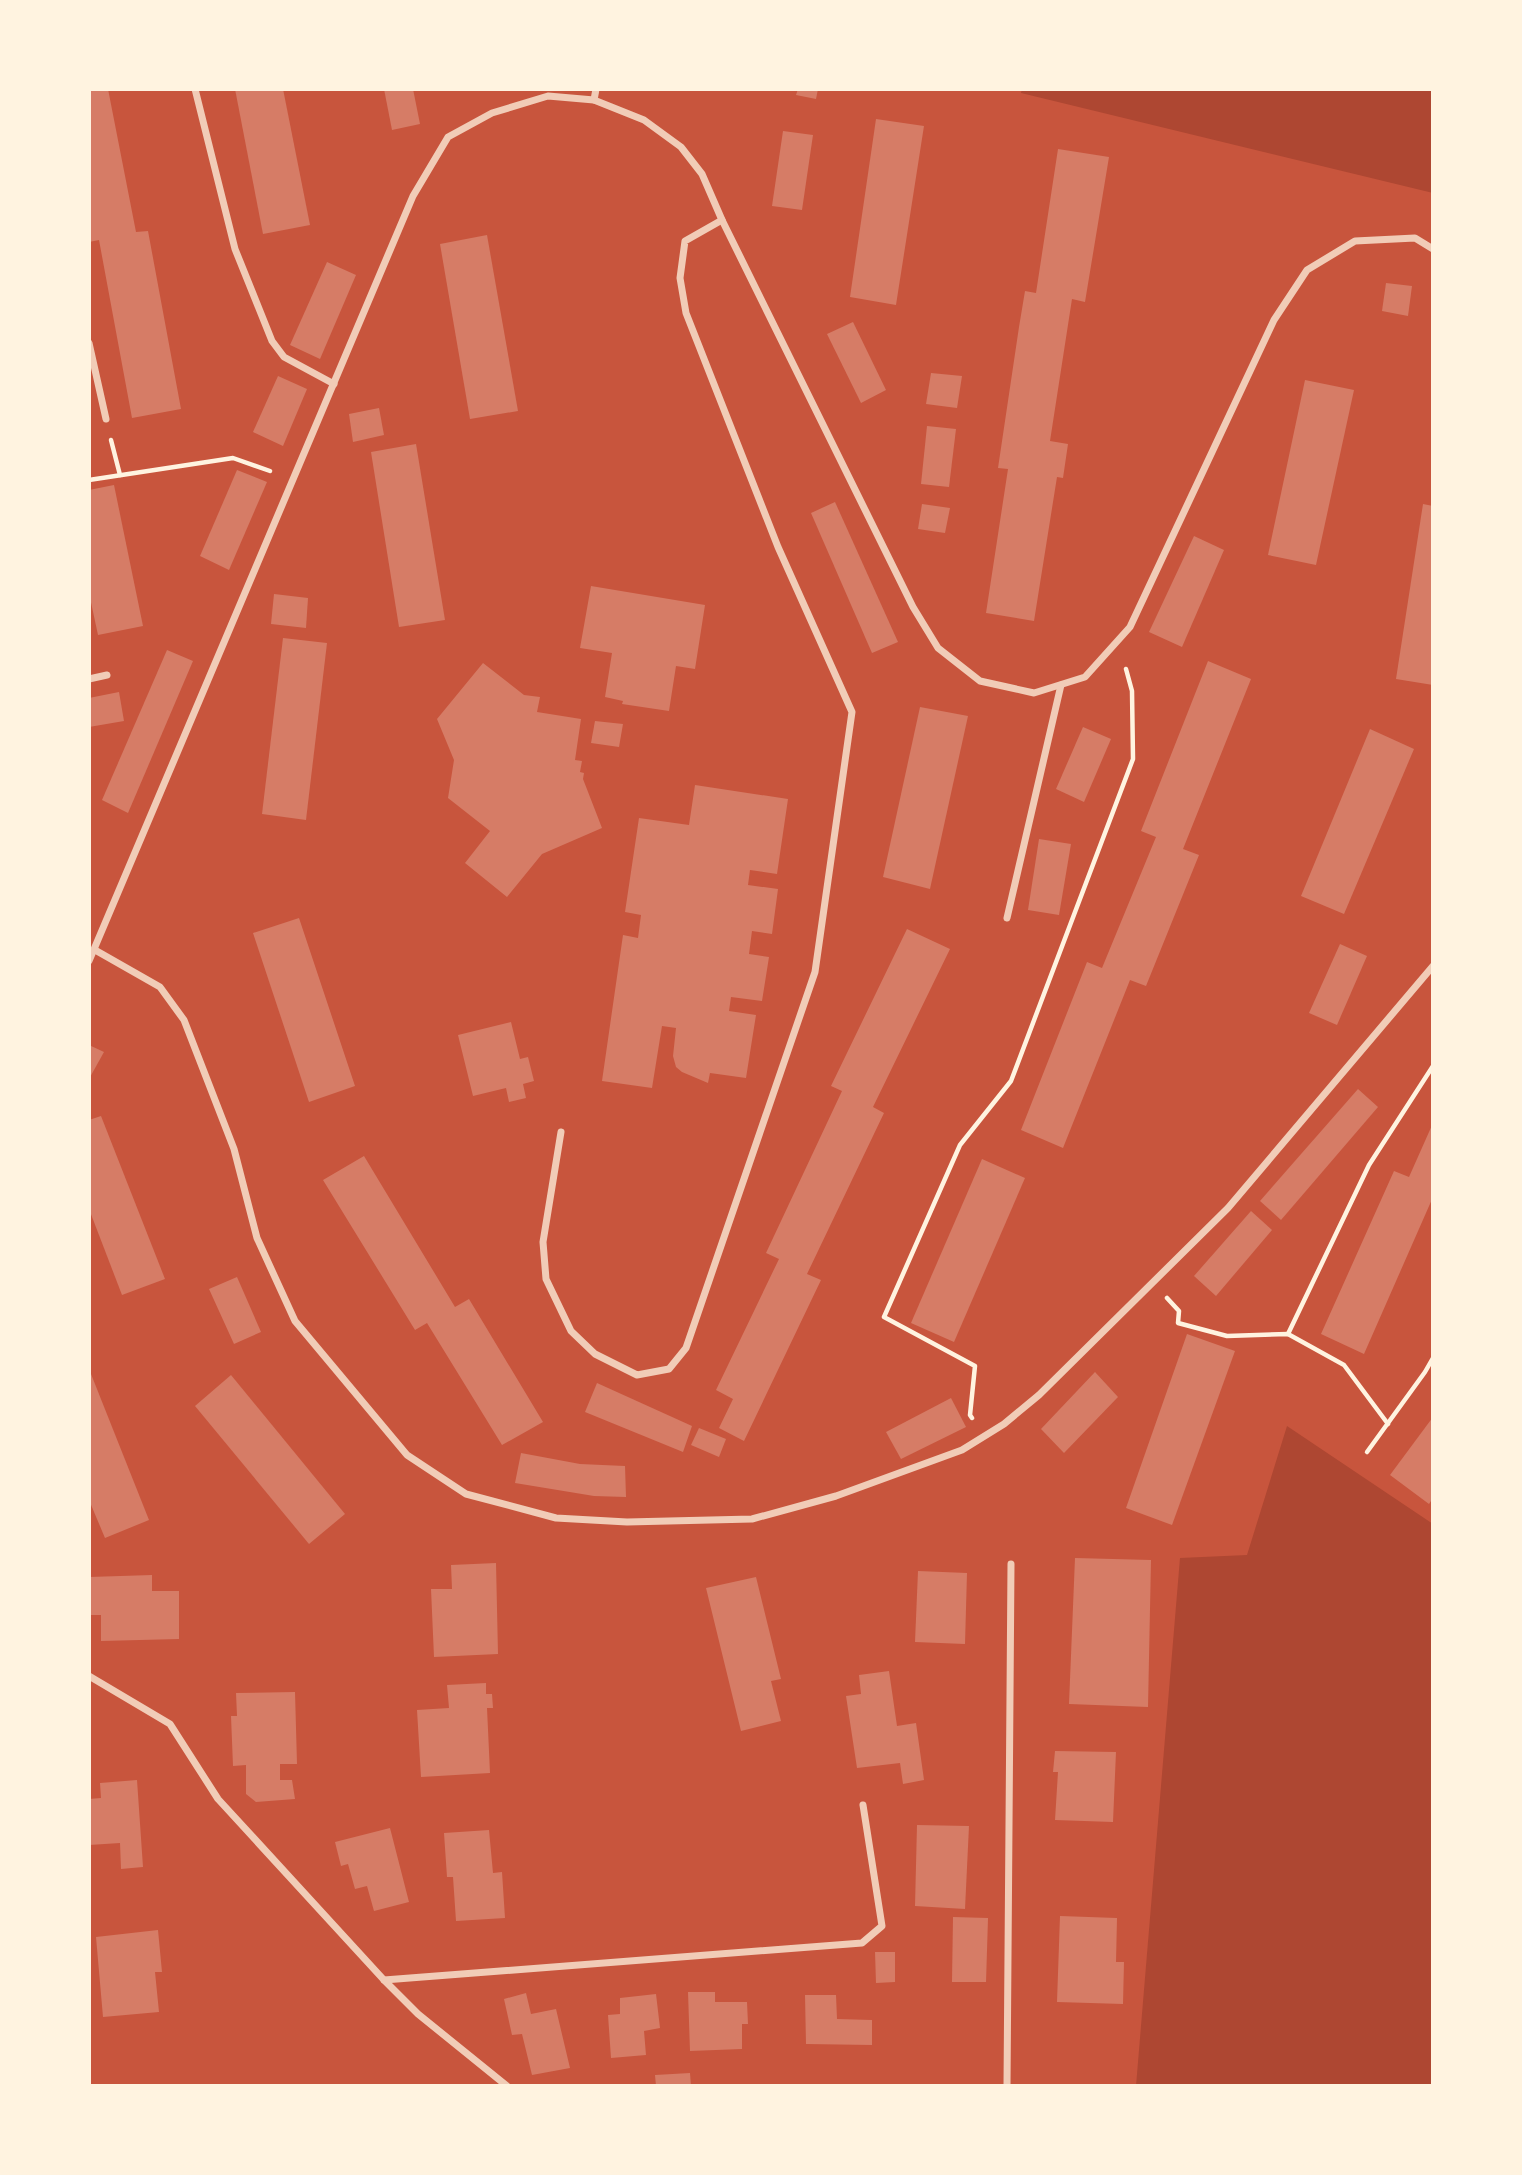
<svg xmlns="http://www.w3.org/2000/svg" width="1522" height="2175" viewBox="0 0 1522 2175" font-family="'PT Sans Narrow',sans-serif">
<rect width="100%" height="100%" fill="#c8553d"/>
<g fill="#ae4732">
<polygon points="1022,89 1433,89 1433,193 1021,93"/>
<polygon points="1287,1426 1433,1524 1433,2086 1136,2086 1180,1558 1247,1555"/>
</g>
<g fill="#d67c66">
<polygon points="89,89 108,89 136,232 148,231 181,409 132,418 99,240 89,242"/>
<polygon points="235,89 283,89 310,225 263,234"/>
<polygon points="384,89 413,89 420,124 392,130"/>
<polygon points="798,89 818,89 816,99 796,95"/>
<polygon points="876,119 924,126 896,305 850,297"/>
<polygon points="783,131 813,135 802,210 772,206"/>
<polygon points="1058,149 1109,157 1085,302 1072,299 1050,441 1068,444 1063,478 1057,477 1034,621 986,613 1008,469 998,468 1019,327 1025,291 1036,293"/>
<polygon points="487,235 518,411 470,419 440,244"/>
<polygon points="327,262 356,275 320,359 290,345"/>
<polygon points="1386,283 1412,286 1408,316 1382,311"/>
<polygon points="853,322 886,390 861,403 827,334"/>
<polygon points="931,373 962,376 957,408 926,404"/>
<polygon points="278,376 307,389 283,446 253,432"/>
<polygon points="1305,380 1354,390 1316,565 1268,555"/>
<polygon points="379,408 384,435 353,442 349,414"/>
<polygon points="927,426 956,429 949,487 921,484"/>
<polygon points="416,444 445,620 399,627 371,452"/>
<polygon points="237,470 267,482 229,570 200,556"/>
<polygon points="114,485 143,626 98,635 89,593 89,490"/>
<polygon points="835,502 898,642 872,653 811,513"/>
<polygon points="922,504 950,508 945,533 918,529"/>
<polygon points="1423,504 1433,506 1433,685 1396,679"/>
<polygon points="1194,536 1224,550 1182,647 1149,632"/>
<polygon points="591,586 705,605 695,669 676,666 669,711 622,704 623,701 605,697 612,653 580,648"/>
<polygon points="274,594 308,598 306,628 271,624"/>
<polygon points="283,638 327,643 306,820 262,814"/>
<polygon points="167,650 193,661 128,813 102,800"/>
<polygon points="1208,661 1251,679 1183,849 1199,855 1146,986 1130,980 1063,1148 1021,1130 1087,962 1102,968 1156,837 1141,831"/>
<polygon points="483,663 524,695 540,697 537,712 581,719 575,760 582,761 580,772 584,773 583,779 602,828 542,854 507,897 465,863 490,831 448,798 454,760 437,719"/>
<polygon points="119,692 124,721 89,727 89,698"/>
<polygon points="920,707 968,716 930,889 883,877"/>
<polygon points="595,721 623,724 619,747 591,743"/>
<polygon points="1083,727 1111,739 1084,802 1056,789"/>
<polygon points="1370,729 1414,749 1344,914 1301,896"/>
<polygon points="695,785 788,799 777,874 750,870 748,885 778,889 772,934 752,931 749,954 769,957 762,1001 731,997 729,1011 756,1015 746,1078 710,1073 708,1083 682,1072 676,1067 673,1056 676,1028 662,1026 652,1088 602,1081 623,935 638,938 641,915 625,912 639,818 689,825"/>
<polygon points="1039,839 1071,844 1059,915 1028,910"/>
<polygon points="299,918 355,1086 309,1102 253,933"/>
<polygon points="907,929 950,949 873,1107 884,1113 807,1274 821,1280 744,1441 719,1428 733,1399 716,1390 779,1259 766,1253 842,1091 831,1086"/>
<polygon points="1340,944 1367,956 1337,1025 1309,1013"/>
<polygon points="511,1022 520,1059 528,1057 534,1081 523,1084 526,1098 509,1102 506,1088 473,1096 458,1035"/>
<polygon points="89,1045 104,1052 89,1079"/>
<polygon points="1358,1089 1378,1107 1281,1220 1260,1201"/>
<polygon points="101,1116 165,1279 122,1295 89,1209 89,1120"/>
<polygon points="1433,1123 1433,1197 1364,1354 1321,1334 1394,1171 1409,1177"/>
<polygon points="364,1156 455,1307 469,1299 543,1422 502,1445 427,1323 415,1330 323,1180"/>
<polygon points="982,1159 1025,1178 954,1342 911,1323"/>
<polygon points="1251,1211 1272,1230 1216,1296 1194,1276"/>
<polygon points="237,1277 261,1332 234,1344 209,1289"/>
<polygon points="1187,1334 1235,1351 1172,1525 1126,1508"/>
<polygon points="89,1369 149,1520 105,1538 89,1500"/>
<polygon points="1095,1372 1118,1397 1064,1453 1041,1429"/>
<polygon points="231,1375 345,1514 309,1544 195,1406"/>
<polygon points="597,1383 692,1426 683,1452 585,1412"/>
<polygon points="951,1398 966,1427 901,1459 886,1432"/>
<polygon points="1433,1417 1433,1498 1429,1504 1390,1475"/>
<polygon points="699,1428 726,1439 719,1457 691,1445"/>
<polygon points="521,1453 580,1464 625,1466 626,1497 594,1496 515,1483"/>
<polygon points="1075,1558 1151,1560 1148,1707 1069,1704"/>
<polygon points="496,1563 498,1654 434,1657 431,1589 452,1589 451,1565"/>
<polygon points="918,1571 967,1573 965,1644 915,1642"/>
<polygon points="152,1575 152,1591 179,1591 179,1639 101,1641 101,1615 89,1615 89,1577"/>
<polygon points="756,1577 781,1679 771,1681 781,1721 741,1731 706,1588"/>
<polygon points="889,1671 897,1726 916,1723 924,1780 903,1784 900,1763 857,1768 846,1696 861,1694 859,1675"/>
<polygon points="486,1683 486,1694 492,1694 493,1708 487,1708 490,1773 421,1777 417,1710 449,1708 447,1685"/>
<polygon points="295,1692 297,1764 280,1764 280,1780 292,1780 295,1799 256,1802 246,1794 246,1765 233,1766 231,1716 237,1716 236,1693"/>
<polygon points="1055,1751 1116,1752 1113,1822 1055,1820 1058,1772 1053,1772"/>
<polygon points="137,1780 143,1867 121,1869 120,1843 89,1845 89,1799 101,1798 100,1783"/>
<polygon points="917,1825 969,1826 965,1909 915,1906"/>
<polygon points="390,1828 409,1902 374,1911 367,1886 355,1889 348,1864 341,1866 335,1842"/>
<polygon points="489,1830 493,1873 502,1872 505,1918 456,1921 453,1877 447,1877 444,1833"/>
<polygon points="1060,1916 1117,1918 1116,1962 1124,1962 1123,2004 1057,2002"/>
<polygon points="953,1917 988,1918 986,1982 952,1982"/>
<polygon points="158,1930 162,1972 155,1972 159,2012 103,2017 96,1937"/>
<polygon points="875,1952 895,1952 895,1982 876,1983"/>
<polygon points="688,1992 715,1992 715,2002 747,2002 748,2024 742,2024 742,2049 690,2051"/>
<polygon points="526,1993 531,2014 556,2009 570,2068 532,2075 522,2034 512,2035 504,1999"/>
<polygon points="656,1994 660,2028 644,2031 646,2055 611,2058 608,2015 620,2014 620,1998"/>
<polygon points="805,1995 836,1995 837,2019 872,2020 872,2045 806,2044"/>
<polygon points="690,2073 691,2086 656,2086 655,2075"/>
</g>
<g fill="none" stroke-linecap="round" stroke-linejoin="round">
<g stroke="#fff3e0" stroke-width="4.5">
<polyline points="111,440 120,475"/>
<polyline points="89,480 233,458 270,471"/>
<polyline points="1167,1298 1179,1311 1178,1323 1227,1336 1288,1334 1344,1365 1388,1424"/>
<polyline points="1288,1334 1369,1165 1433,1066"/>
<polyline points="972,1418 970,1415 975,1366 884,1317 960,1145 1011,1081 1133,759 1132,691 1126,669"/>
<polyline points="1367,1452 1425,1372 1433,1358"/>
</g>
<g stroke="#f1ccb7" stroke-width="7">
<polyline points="195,89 235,249 272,341 284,357 334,384"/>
<polyline points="594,100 596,89"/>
<polyline points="89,343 106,419"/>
<polyline points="89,679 107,675"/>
<polyline points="1007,918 1061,685"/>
<polyline points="95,950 160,987 184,1020 234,1149 257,1238 295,1321 407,1455 466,1494 556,1518 627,1522 752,1519 836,1496 962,1450 1004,1424 1039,1395 1228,1208 1433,966"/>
<polyline points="89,961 413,196 448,137 492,113 548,96 594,100 644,120 681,147 702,174 722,220 913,607 938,648 980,681 1034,693 1085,677 1130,627 1274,320 1307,270 1355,241 1415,238 1433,249"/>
<polyline points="561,1132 543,1242 546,1279 571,1331 595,1354 637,1375 669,1369 686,1348 815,972 852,712 778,547 686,313 680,278 685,241 722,220"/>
<polyline points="89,1676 170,1724 218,1799 384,1980 418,2014 507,2086"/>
<polyline points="384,1980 862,1943 882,1926 863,1805"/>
<polyline points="1007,2086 1011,1564"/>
</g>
</g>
<rect width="1522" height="2175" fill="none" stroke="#fff3e0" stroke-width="182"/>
</svg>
